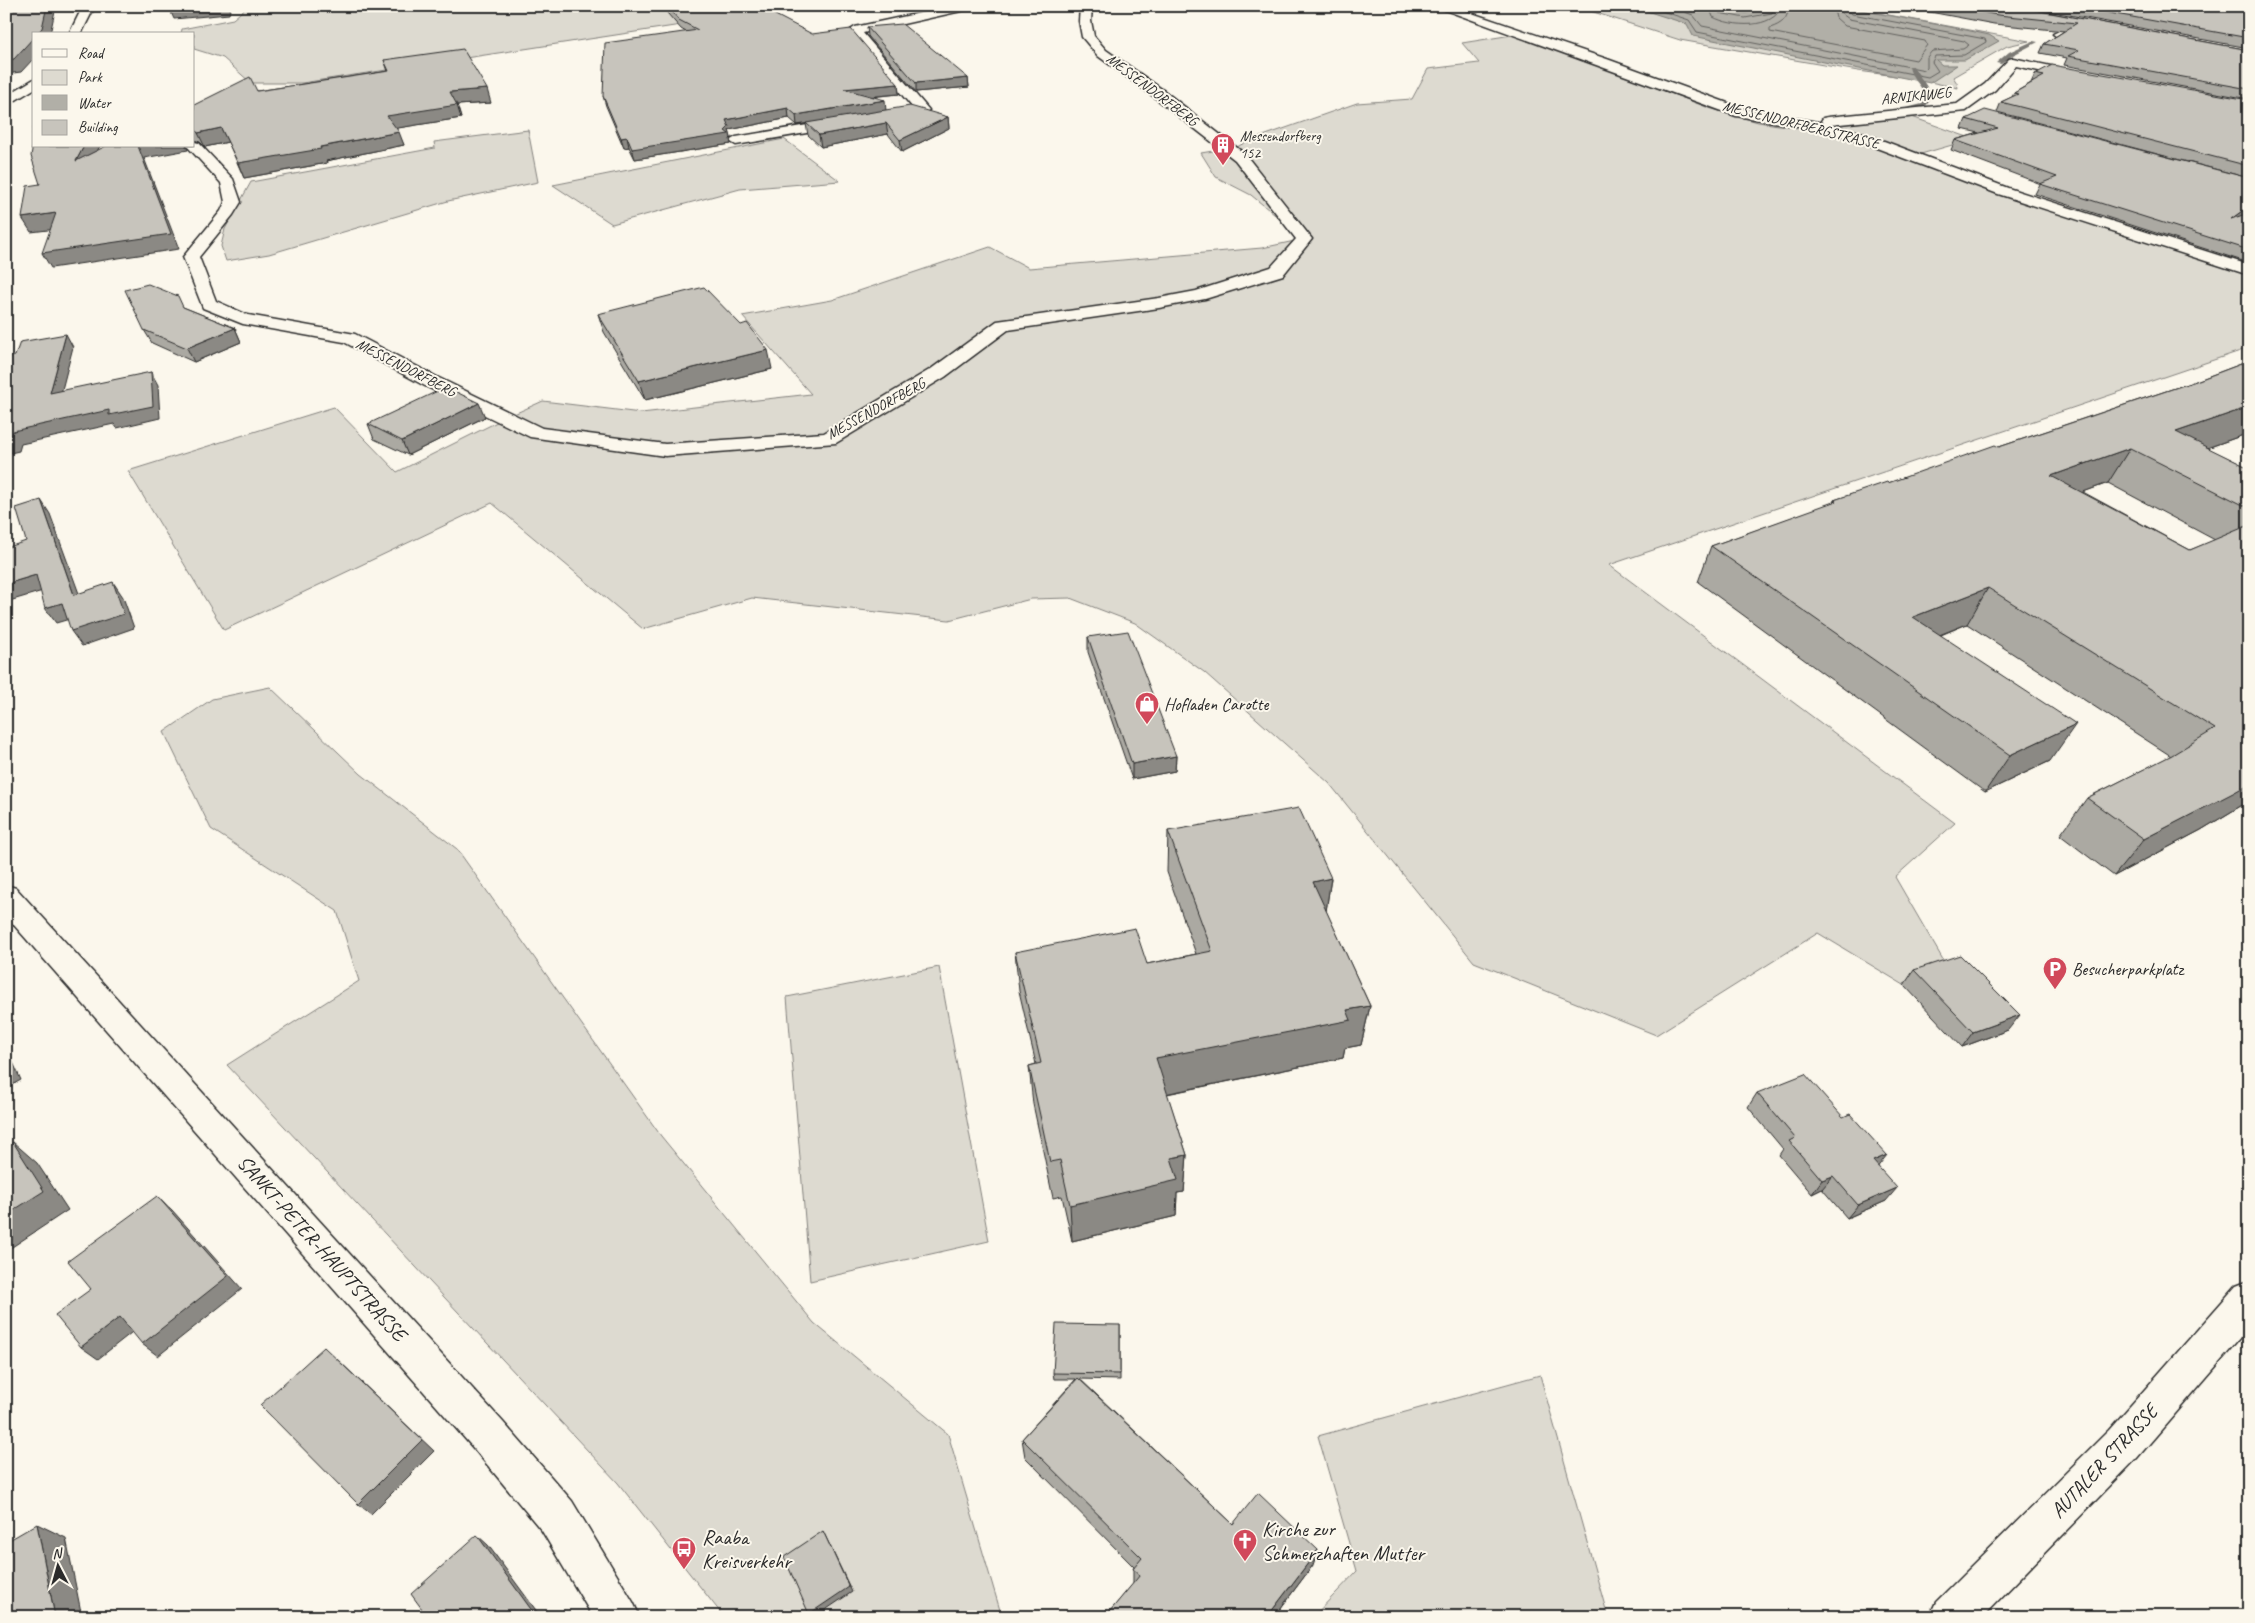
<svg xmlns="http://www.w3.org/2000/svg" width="2255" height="1623" viewBox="0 0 2255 1623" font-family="Caveat,sans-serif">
<rect width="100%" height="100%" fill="#fbf7ec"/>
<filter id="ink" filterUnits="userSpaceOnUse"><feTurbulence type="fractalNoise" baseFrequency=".02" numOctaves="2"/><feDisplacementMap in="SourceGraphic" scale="10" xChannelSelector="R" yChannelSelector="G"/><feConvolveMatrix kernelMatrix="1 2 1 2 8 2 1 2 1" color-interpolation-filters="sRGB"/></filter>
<g filter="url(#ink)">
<g fill="#dddad0" stroke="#84827e">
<polygon points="248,6 664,6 681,25 302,83 251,83 223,58 194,49 194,34 181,34 182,29 233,19"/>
<polygon points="1575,6 1726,6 1725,9 1741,6 1840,6 2029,41 2007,46 1953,77 1957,83 1958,88 1911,78 1858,71 1680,40"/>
<polygon points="1512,35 1595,64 1709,108 1758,122 1839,134 2249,273 2249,348 1609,565 1955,823 1895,877 1949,970 1904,985 1818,933 1656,1035 1474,962 1329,783 1204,672 1135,623 1070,598 1031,599 949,620 752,598 643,629 492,503 224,630 128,471 334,407 397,472 505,418 543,401 641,413 811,394 742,316 832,300 990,247 1029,268 1262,248 1304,239 1251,195 1216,177 1201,153 1237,147 1246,142 1357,103 1412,99 1428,69 1479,63 1462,43"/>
<polygon points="1912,117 1973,139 1921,154 1837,125"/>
<polygon points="528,130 538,182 448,201 269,254 226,261 221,246 225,229 251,182 435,148 434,142"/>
<polygon points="784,139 840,181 740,189 612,224 553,185"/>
<polygon points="270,687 361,774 457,849 661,1136 814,1323 948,1434 1002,1617 724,1617 618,1483 227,1065 359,981 337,911 211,829 164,732 212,699"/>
<polygon points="939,967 989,1241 810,1281 787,997"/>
<polygon points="1540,1375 1608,1617 1313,1617 1357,1571 1318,1436"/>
</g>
<polygon fill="#b1afa7" stroke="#7b7a75" points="1631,6 1706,6 1746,13 1784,6 1840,6 1966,30 1989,35 1999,41 1965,60 1936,60 1942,65 1957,65 1930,83 1693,36 1687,24"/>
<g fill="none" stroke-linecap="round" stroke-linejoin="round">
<g stroke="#61605d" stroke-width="1">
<polyline points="1647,6 1689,20 1697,32 1928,77 1938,71 1932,62 1935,56 1964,55 1986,42 1985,39 1852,14 1848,11 1847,6"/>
<polyline points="1668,6 1693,15 1702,26 1925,70 1927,68 1927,57 1932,51 1963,49 1969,45 1964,41 1849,19 1842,14 1841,6"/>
<path d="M1709,6L1713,17C1732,27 1773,30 1782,6"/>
<polyline points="1715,6 1719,13 1745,18 1772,13 1776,6"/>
<path d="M1789,6C1788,19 1782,24 1770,28V32L1916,60L1927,45L1925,41L1845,26L1836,18L1833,6"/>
</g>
<g fill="#7b7a75" fill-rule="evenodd">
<polygon points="2033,41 2038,42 2013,55 2001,64 1996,63 2009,52"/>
<path d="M1909,66H1913C1920,78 1927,84 1932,97L1926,106L1900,113L1898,110L1922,104L1926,97C1922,85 1910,78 1909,66Z"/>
</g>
<defs>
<g id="minor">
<polygon points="953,6 975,6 970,9 863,33 929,110 922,114 886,120 881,119 879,116 881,113 913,108 849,31 855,27"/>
<polygon points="1080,6 1092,6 1091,21 1094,36 1106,50 1163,90 1245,154 1312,239 1283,275 1205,299 1159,308 1008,330 945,377 836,443 665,456 530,437 425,386 344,342 243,324 203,308 183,257 221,211 225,202 221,183 187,146 194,146 194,142 199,143 233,179 241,202 233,215 199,257 216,301 248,315 355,334 439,378 542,428 665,444 824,433 931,369 997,321 1159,298 1196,291 1271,267 1296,239 1235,160 1153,96 1098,56 1082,37 1079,21"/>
<polygon points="1434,6 1451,6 1607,59 1744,109 1823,123 1821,121 1823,118 1828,117 1957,104 1985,84 2009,59 2013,58 2084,73 2086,76 2080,80 2016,66 1995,90 1966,111 1830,125 1863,133 2008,188 2249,265 2249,275 1998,194 1853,139 1805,127 1736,116"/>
<polygon points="2082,20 2088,23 2086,25 2059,38 2053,34"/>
<polygon points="843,119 848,120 850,123 848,126 736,145 729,141 736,137"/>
</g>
<g id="secondary">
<polygon points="6,885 16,888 503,1422 572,1501 633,1602 640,1617 593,1617 542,1531 475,1450 6,916"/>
<polygon points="2249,1281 2249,1328 2137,1458 1982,1617 1929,1617 1936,1602 2109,1430 2236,1286"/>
</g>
<g id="primary">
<polygon points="83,6 95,6 81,34 69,34"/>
<polygon points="34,79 34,89 6,106 6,96"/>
</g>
</defs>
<use href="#minor" stroke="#2b2b2b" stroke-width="3"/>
<use href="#secondary" stroke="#2b2b2b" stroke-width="3"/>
<use href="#primary" stroke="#2b2b2b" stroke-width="3"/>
<use href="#minor" fill="#fbf7ec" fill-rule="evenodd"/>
<use href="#secondary" fill="#fbf7ec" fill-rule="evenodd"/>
<use href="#primary" fill="#fbf7ec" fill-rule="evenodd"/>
</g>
<g fill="#aba9a2" stroke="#2b2b2b" fill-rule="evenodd">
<polygon points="661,6 758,6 898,84 899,94 870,97 886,110 948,117 949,128 902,152 888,134 821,147 808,135 806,124 797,125 789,118 729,130 731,138 730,139 731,144 635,159 629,147 624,148 606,106 603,96 686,32 681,29"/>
<polygon points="1898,6 2013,6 2249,50 2249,99 2064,65 2067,58 2040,53 2044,44 2064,31 1994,24"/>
<polygon points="2020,6 2227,6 2249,10 2249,48"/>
<polygon points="2231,6 2249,6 2249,10"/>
<polygon points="867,27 968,78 969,87 916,92 868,36"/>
<polygon points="384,60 491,103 457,105 461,118 396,128 404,145 326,161 327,163 244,178 228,142 205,147 200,142 194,140 194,141 194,105 257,91 388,71"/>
<polygon points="2035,74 2249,100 2249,178 1997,112 2001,102 2012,97 2014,93 2031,83"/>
<polygon points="1966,119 2249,178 2244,215 2249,213 2249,263 2035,194 2040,184 2041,184 1951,150 1955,140 1979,133 1962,129"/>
<polygon points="183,307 235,328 241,342 194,362 152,343 144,330"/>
<polygon points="598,314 772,369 645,400 604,332"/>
<path d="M2249,361V433L2207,448L2249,468V801L2201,830L2114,876L2060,835L2087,798L2171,756L1967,624L1941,635L2050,761L1985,792L1698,582L1711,546L1833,503L1834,500L1888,483L1999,447L2196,381ZM2108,483L2215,540L2190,550L2083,492Z"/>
<polygon points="485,417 408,455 374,439 368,424"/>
<polygon points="1088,637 1176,756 1175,771 1132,779 1088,652"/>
<polygon points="1168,831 1331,878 1326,911 1370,1006 1361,1045 1345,1048 1343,1058 1167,1094 1187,1155 1184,1192 1177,1193 1176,1216 1072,1241 1062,1196 1053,1198 1033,1104 1029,1066 1036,1064 1019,991 1015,952 1147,964 1196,954 1167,872"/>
<polygon points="1914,970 2008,1030 1962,1047 1904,985"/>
<polygon points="1757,1093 1878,1166 1886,1201 1847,1218 1822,1189 1812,1194 1779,1155 1783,1149 1748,1107"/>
<polygon points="1120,1325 1120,1380 1080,1379 1233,1524 1313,1565 1274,1617 1105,1617 1133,1584 1133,1569 1134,1567 1025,1457 1022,1439 1076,1379 1054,1379 1053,1373"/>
</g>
<g fill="#8b8984" stroke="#2b2b2b">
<polygon points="47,6 56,6 50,34 37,34"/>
<polygon points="205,6 231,6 229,14 174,19 170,10"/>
<polygon points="34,37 34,58 21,72 6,74 6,60"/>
<polygon points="968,78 969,87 916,92 916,83"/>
<polygon points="898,84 899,94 845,99 844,89"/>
<polygon points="487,89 491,103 457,105 461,118 392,129 387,116 450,92"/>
<polygon points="885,100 886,111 797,125 796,115"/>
<polygon points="788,108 789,118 729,130 731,138 730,139 731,144 635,159 632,149 726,120"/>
<polygon points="948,117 949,128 902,152 900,140"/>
<polygon points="886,123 888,134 821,147 819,135"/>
<polygon points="221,128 228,142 205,147 198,133"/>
<polygon points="399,132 404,145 326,161 327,163 244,178 238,163"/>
<polygon points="627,137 629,147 624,148 621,138"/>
<polygon points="84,146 100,146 84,175 76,161"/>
<polygon points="138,146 186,146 188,150 144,158 179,249 51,268 42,253"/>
<polygon points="2249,206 2249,211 2224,230 2231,219"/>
<polygon points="56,213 65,228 31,232 22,218"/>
<polygon points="235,328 241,342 194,362 187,348"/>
<polygon points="66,334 73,347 58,405 50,393"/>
<polygon points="768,350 772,369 645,400 639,381"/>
<polygon points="151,372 158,385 160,418 117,428 114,424 21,444 19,451 6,454 6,439 13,431"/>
<polygon points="479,403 485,417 408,455 402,441"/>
<polygon points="2249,407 2249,433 2162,464 2176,432"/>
<polygon points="2130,448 2108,483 2031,511 2051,476"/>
<polygon points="41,500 50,514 85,610 74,595"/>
<polygon points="36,575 46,590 6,602 6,584"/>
<polygon points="113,582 123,597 134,628 82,646 71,631"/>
<polygon points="1988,588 1967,624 1894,653 1913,617"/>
<polygon points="62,603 73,618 56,623 45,608"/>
<polygon points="2076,724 2050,761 1985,792 2010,755"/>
<polygon points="1176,756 1175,771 1132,779 1132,764"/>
<polygon points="2249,784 2249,801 2201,830 2114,876 2144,839"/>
<polygon points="1331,878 1325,918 1313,882"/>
<polygon points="1370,1006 1361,1045 1345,1048 1343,1058 1155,1096 1156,1058 1347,1010"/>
<polygon points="2020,1015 2008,1030 1962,1047 1973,1032"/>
<polygon points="6,1047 21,1080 6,1088"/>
<polygon points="13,1142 37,1163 68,1210 6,1251 6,1215"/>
<polygon points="1187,1155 1184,1192 1177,1193 1176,1216 1072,1241 1070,1205 1171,1158"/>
<polygon points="1887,1155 1876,1169 1873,1161"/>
<polygon points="1833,1176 1822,1189 1812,1194 1822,1180"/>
<polygon points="1897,1188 1886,1201 1847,1218 1858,1205"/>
<polygon points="157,1196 172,1210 242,1289 158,1356 142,1344"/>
<polygon points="120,1317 136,1329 98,1359 81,1347"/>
<polygon points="337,1359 434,1451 371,1514 358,1504"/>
<polygon points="37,1524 66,1538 82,1617 55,1617"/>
<polygon points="823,1531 852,1592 815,1617 810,1617 809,1614"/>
<polygon points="477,1535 488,1545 541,1617 528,1617"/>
<polygon points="1318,1550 1313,1565 1274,1617 1267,1617"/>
</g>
<g fill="#c7c4bc" stroke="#2b2b2b">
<polygon points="6,6 47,6 42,28 37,34 34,34 34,37 14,59 6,60"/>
<polygon points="171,6 205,6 170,10"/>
<polygon points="667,6 758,6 812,34 851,29 898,84 844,89 885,100 796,115 788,108 726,120 729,127 725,131 729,134 632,149 627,137 621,138 603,96 605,43 698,30 679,20"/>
<polygon points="1949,6 2013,6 2249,50 2249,89 2068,56 2079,50 2044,44 2077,23 1998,15"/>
<polygon points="2071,6 2227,6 2249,10 2249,38"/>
<polygon points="902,24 968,78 916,83 867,27"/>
<polygon points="463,49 487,89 450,92 457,105 387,116 399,132 320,147 321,149 238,163 221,128 198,133 194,128 194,105 250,77 257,91 389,71 384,60"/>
<polygon points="2052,65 2249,100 2249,166 2001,102 2018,94 2014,93 2044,76 2035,74"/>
<polygon points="910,106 948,117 900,140 886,123 819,135 806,123"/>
<polygon points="1985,110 2249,178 2249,206 2231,219 2249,213 2249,250 2040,184 2057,177 1955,140 1998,128 1966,119"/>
<polygon points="34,125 34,135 32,135"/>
<polygon points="34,138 34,146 84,146 76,161 106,146 138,146 171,234 42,253 56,213 22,218 27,186 40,184 31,156"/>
<polygon points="148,284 178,296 183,307 235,328 187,348 144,330 125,290"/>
<polygon points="704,287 741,325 747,323 768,350 639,381 598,314"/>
<polygon points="66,334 50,393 151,372 153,406 109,415 109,410 13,431 10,438 6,439 6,358 15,356 20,342"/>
<polygon points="2249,361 2249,407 2176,432 2249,468 2249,508 2130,448 2051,476 2190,550 2249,525 2249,784 2233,793 2144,839 2087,798 2172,755 2215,729 1988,588 1913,617 2076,724 2010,755 1711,546 1836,501 1834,500 1887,482 1888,483 1995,445 1999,447 2196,381"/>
<polygon points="446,387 479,403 402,441 368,424"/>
<polygon points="41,500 74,595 113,582 124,614 71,631 62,603 45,608 36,575 6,584 6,548 26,541 16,508"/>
<polygon points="1128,631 1176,756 1132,764 1088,637"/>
<polygon points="1299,808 1331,878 1313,882 1370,1006 1347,1010 1351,1020 1156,1058 1187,1155 1171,1158 1178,1180 1070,1205 1060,1160 1050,1162 1043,1129 1029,1066 1041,1063 1015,952 1135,928 1147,964 1212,951 1168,831"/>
<polygon points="1960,955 2020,1015 1973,1032 1914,970"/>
<polygon points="1805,1074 1843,1117 1850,1114 1887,1155 1873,1161 1897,1188 1858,1205 1833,1176 1822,1180 1789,1141 1795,1138 1757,1093"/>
<polygon points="13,1142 44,1191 6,1215 6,1146"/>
<polygon points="157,1196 228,1276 142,1344 120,1317 81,1347 55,1315 91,1289 68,1261"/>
<polygon points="1056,1324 1120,1325 1120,1374 1053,1373"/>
<polygon points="324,1347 422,1440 358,1504 260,1405"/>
<polygon points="1078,1378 1233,1524 1258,1493 1318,1550 1267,1617 1105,1617 1140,1575 1133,1569 1142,1558 1022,1439"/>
<polygon points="37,1524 55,1617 6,1617 6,1542"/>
<polygon points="823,1531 849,1587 809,1614 784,1557"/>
<polygon points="477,1535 533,1612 528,1617 413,1617 422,1609 411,1594"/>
</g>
</g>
<defs>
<symbol id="building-pin" viewBox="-11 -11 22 30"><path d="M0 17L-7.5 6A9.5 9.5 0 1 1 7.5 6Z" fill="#d1495b" stroke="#fbf7ec"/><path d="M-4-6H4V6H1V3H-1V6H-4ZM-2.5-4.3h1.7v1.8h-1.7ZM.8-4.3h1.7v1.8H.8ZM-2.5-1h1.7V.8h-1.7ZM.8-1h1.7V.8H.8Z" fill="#fff"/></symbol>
<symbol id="shop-pin" viewBox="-11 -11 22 30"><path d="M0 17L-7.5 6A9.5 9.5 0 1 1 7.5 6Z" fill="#d1495b" stroke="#fbf7ec"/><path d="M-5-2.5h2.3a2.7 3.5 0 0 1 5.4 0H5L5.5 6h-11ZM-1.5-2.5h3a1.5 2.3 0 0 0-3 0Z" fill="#fff"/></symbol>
<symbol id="parking-pin" viewBox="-11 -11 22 30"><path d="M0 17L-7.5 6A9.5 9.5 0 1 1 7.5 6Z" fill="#d1495b" stroke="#fbf7ec"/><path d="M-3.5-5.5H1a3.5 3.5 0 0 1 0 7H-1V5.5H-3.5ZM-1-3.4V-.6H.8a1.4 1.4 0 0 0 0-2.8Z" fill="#fff"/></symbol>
<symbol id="church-pin" viewBox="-11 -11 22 30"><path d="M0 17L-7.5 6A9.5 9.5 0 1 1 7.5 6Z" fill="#d1495b" stroke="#fbf7ec"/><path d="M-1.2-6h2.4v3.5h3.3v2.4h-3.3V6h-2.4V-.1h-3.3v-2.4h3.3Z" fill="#fff"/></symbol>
<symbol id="bus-pin" viewBox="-11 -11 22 30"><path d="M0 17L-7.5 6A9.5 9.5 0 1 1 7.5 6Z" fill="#d1495b" stroke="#fbf7ec"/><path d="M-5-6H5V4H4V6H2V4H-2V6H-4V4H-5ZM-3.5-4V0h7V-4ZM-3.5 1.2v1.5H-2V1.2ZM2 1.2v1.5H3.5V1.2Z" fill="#fff"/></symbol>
</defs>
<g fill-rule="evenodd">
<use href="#building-pin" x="1209" y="131" width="28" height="38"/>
<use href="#shop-pin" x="1133" y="690" width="28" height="38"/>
<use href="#parking-pin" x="2041" y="955" width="28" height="38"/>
<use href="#church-pin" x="1231" y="1527" width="28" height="38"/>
<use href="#bus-pin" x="670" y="1535" width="28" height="38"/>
</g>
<g text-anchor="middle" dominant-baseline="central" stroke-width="4" stroke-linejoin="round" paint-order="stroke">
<g font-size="15" fill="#2b2b2b" stroke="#fbf7ec">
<text transform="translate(1152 90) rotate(37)">MESSENDORFBERG</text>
<text transform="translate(1916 96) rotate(-6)">ARNIKAWEG</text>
<text transform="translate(1801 125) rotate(14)">MESSENDORFBERGSTRASSE</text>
<text transform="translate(406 368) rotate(27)">MESSENDORFBERG</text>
<text transform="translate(876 409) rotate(-29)">MESSENDORFBERG</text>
</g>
<g font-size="15" fill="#2b2b2b" stroke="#fbf7ec" text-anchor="start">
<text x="1240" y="136">Messendorfberg<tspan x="1240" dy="17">152</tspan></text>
</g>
<g font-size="18" fill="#2b2b2b" stroke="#fbf7ec" text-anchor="start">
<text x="1164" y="704">Hofladen Carotte</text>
<text x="2072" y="969">Besucherparkplatz</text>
</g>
<g font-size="21" fill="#2b2b2b" stroke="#fbf7ec">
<text transform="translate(322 1248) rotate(48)">SANKT-PETER-HAUPTSTRASSE</text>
<text transform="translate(2104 1461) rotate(-47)">AUTALER STRASSE</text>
</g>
<g font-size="21" fill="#2b2b2b" stroke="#fbf7ec" text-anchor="start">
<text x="1262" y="1529">Kirche zur<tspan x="1262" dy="24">Schmerzhaften Mutter</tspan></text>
<text x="702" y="1537">Raaba<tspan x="702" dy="24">Kreisverkehr</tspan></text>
</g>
</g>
<rect width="2255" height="1623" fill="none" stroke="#fbf7ec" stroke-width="25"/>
<rect x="12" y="12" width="2230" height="1598" fill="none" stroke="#2b2b2b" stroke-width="2" filter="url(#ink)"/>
<rect x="32" y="32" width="162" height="115" fill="#fbf7ec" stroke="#a8a59f"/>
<rect x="42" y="49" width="25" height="8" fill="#fbf7ec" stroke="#a8a59f"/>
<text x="78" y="58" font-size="15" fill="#2b2b2b">Road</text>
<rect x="42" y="70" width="25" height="15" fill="#dddad0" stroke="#a8a59f"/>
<text x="78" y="82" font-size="15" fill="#2b2b2b">Park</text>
<rect x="42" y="95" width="25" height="15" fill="#b1afa7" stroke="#a8a59f"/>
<text x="78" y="108" font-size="15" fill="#2b2b2b">Water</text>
<rect x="42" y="120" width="25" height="15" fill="#c7c4bc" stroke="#a8a59f"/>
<text x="78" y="132" font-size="15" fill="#2b2b2b">Building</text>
<g transform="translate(58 1566) rotate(354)" stroke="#fbf7ec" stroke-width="4" paint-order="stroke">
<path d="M0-4L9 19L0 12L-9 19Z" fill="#2b2b2b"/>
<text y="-8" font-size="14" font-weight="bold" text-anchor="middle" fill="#2b2b2b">N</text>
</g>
</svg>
